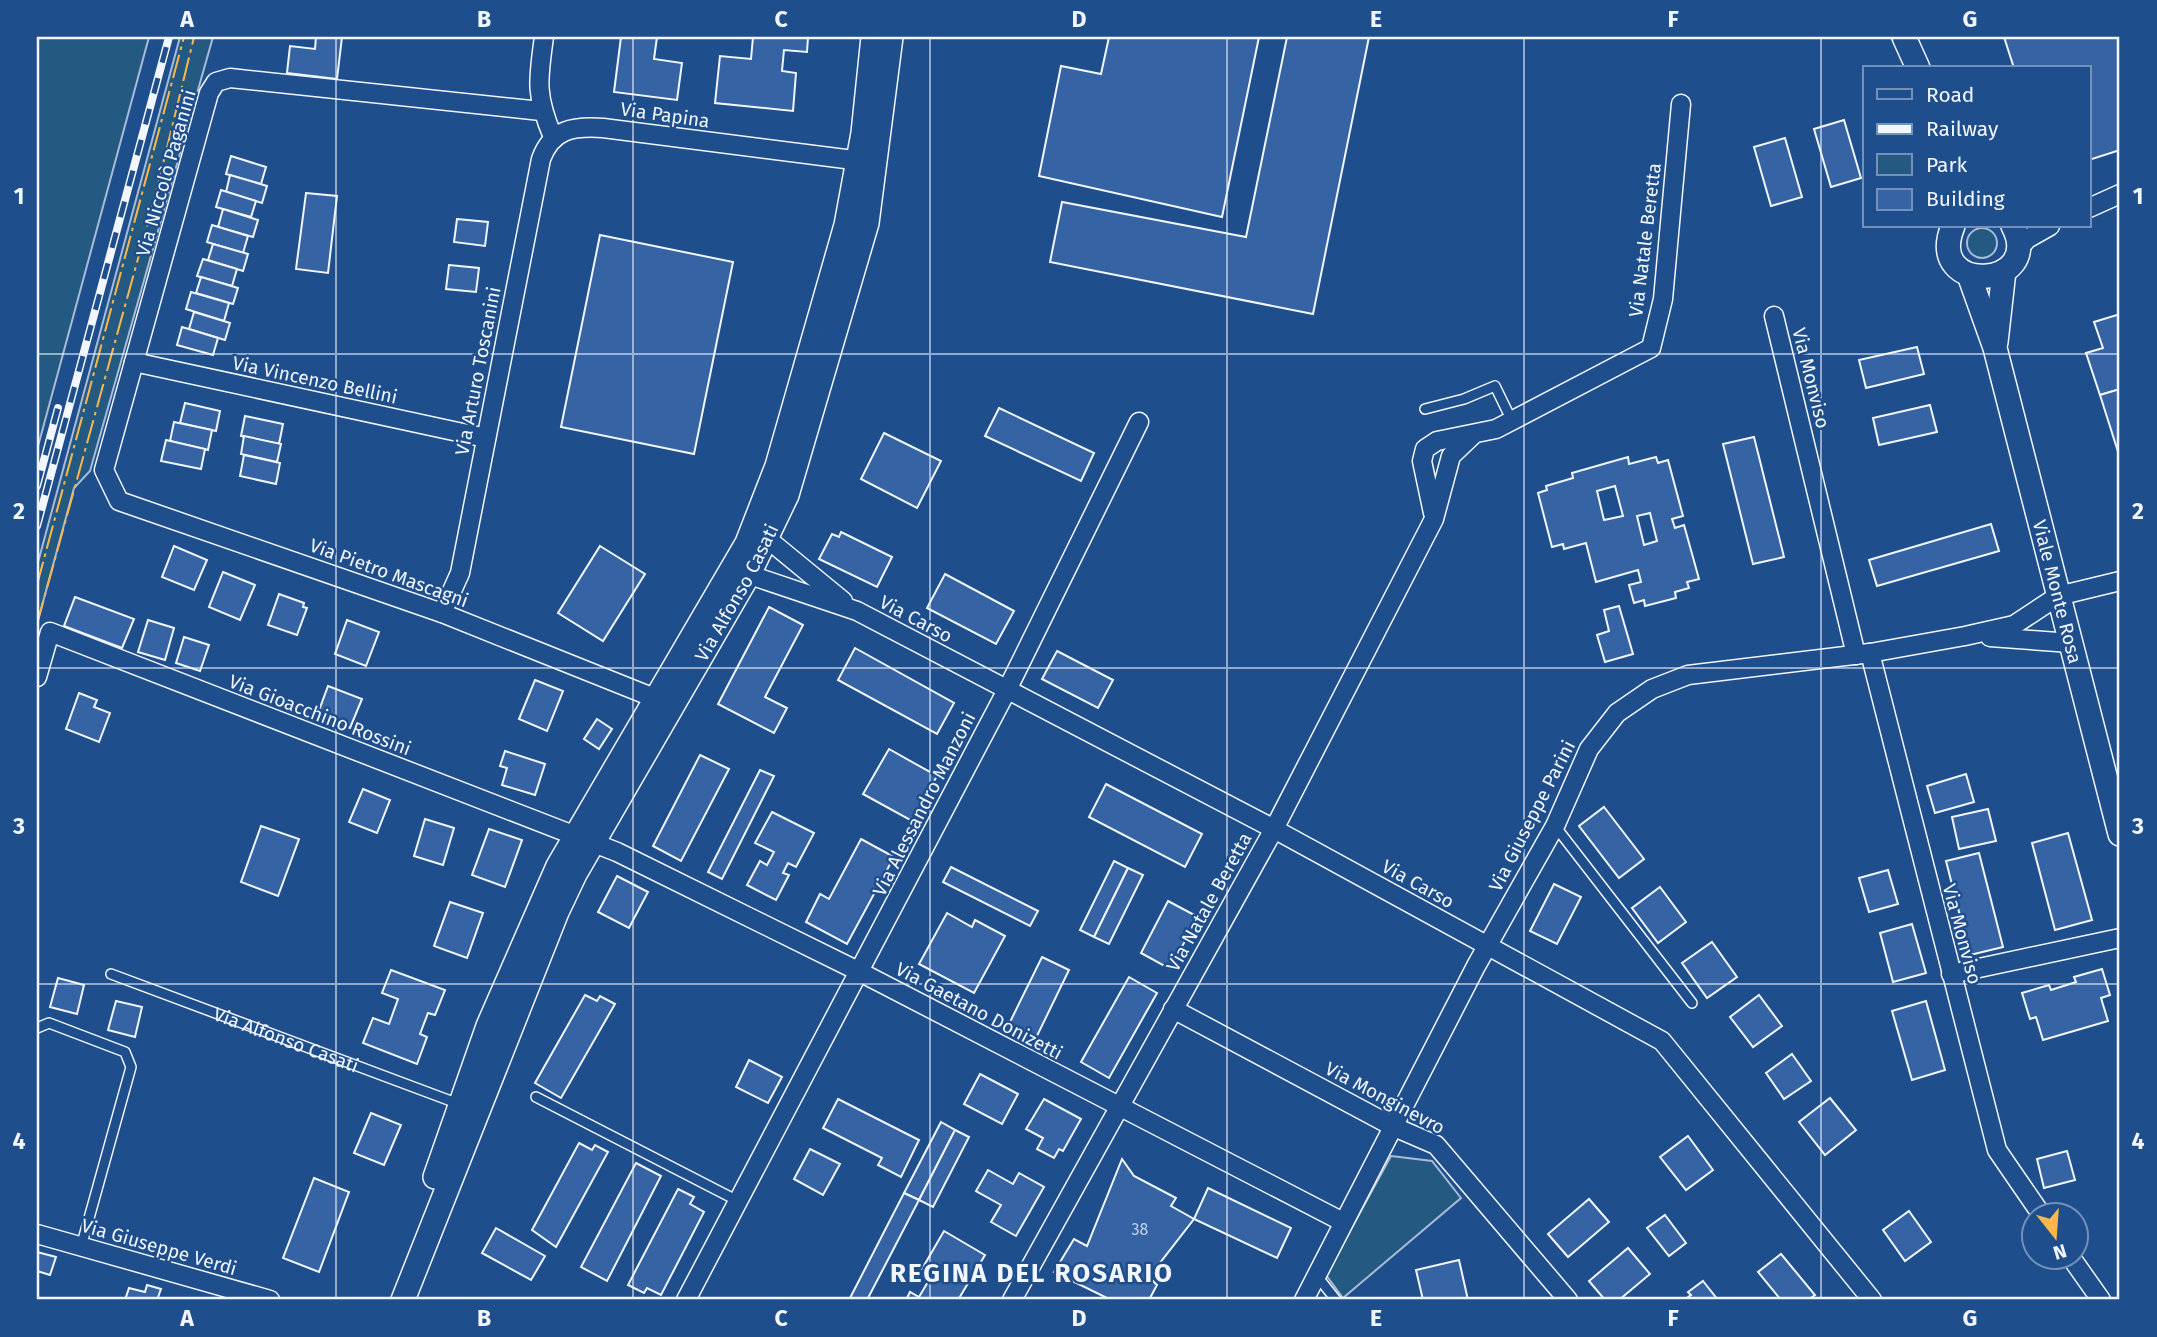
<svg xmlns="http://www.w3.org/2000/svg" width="2157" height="1337" viewBox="0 0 2157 1337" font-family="'Fira Sans',sans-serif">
<rect width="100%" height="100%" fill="#1f4e8c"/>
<g fill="#245a82" stroke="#a8bbd7" stroke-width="2">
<polygon points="37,37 149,37 37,450"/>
<polygon points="180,37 213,37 90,471 74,488 37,624 37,566"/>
<circle cx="1982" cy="243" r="15"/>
<polygon points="1391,1156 1432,1161 1461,1198 1343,1298 1326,1275"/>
</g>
<g fill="#3563a3" stroke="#f2f6ff" stroke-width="2" fill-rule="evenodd">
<polygon points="316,37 342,37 337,79 287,73 290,46 315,49"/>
<polygon points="621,37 657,37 654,59 682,63 677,100 614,92"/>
<polygon points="753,37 808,37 807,52 784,50 782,71 796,73 793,111 715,103 720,56 751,59"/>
<polygon points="1109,37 1259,37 1222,217 1039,176 1061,66 1101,74"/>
<polygon points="1287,37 1369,37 1313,314 1050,262 1062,202 1246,237"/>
<polygon points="2004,37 2120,37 2120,150 2089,160 2089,68 2014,68"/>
<polygon points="1844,120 1861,178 1831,187 1814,129"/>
<polygon points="1785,138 1802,197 1771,206 1754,147"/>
<polygon points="231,156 266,167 261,184 226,174"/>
<polygon points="230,175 267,186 262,203 226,192"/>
<polygon points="221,190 256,201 251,217 216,207"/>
<polygon points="306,193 337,196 328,273 296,269"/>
<polygon points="223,209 258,220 253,237 218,227"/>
<polygon points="457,219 488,222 485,246 454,242"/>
<polygon points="212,225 248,236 243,253 207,242"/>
<polygon points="600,235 733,262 694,454 561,427"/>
<polygon points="213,244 248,254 243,271 208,260"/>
<polygon points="203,259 237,269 232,286 197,276"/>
<polygon points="449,265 479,268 476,292 446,289"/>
<polygon points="201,277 238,288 233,304 196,293"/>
<polygon points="191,292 229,303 224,321 186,309"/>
<polygon points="194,312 230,323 225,340 189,329"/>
<polygon points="2120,314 2120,389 2100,395 2086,353 2103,348 2094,322"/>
<polygon points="182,327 218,338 213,355 177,345"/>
<polygon points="1917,347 1924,374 1866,388 1859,360"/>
<polygon points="2120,389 2120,458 2100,395"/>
<polygon points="185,403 220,411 216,431 180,423"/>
<polygon points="1930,405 1937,432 1879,445 1873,418"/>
<polygon points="999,408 1094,453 1081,481 985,436"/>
<polygon points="245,416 283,424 279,444 241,436"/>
<polygon points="174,422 212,430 208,450 170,441"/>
<polygon points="884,433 941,461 917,508 861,479"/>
<polygon points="244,436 281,444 277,462 241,454"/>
<polygon points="1754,437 1784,557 1753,564 1723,444"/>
<polygon points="166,440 205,449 201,469 161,461"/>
<polygon points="244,455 280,463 276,484 240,476"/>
<path d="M1628,457L1629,464L1656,457L1658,463L1668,460L1683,516L1672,519L1675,528L1684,525L1699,579L1687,582L1689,588L1675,592L1676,598L1645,606L1644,600L1634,603L1629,585L1641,582L1638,570L1596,582L1586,543L1564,549L1563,544L1552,547L1538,493L1547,490L1546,486L1573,478L1572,473ZM1615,486L1623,516L1604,520L1597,491ZM1650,513L1657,541L1644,545L1637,516Z"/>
<polygon points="1991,524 1999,551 1877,586 1869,560"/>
<polygon points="841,532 892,557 877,587 819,559 832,534 839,537"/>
<polygon points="174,546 207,560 194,590 162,577"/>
<polygon points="600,546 645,574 603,641 558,613"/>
<polygon points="223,572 255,585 240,620 209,607"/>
<polygon points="945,574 1014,611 996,644 927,608"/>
<polygon points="279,594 304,603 303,607 307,608 297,635 268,625"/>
<polygon points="75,597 134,619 122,648 64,626"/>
<polygon points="1619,606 1633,654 1605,662 1597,635 1609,631 1604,610"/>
<polygon points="769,607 803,625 765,697 787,708 774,733 718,704"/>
<polygon points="148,620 174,628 165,660 138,652"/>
<polygon points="347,620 379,632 366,666 335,654"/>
<polygon points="184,637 209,645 200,671 176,663"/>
<polygon points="855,648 954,703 937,734 838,680"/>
<polygon points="1057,651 1113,680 1098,708 1042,679"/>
<polygon points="535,680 563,691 547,731 519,719"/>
<polygon points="328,686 362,699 350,728 317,716"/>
<polygon points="79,693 97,700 94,707 110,713 99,742 66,729"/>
<polygon points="597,719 612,729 599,749 584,739"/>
<polygon points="889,749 937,776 912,821 863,794"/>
<polygon points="505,751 545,764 535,795 502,785 507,768 500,766"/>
<polygon points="700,755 729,769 681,861 653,846"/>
<polygon points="760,770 774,776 722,879 708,872"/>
<polygon points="1966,774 1974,802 1935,813 1927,786"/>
<polygon points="1106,784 1202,834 1185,867 1089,817"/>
<polygon points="363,789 390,800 377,833 349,822"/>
<polygon points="1604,807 1644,859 1619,878 1579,826"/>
<polygon points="1988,809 1996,841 1959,849 1952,817"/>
<polygon points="772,812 814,833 796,867 788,863 783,873 789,875 776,900 747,885 760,861 767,865 774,852 755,843"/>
<polygon points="425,819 454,828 443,865 414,856"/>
<polygon points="261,826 299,839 278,896 241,882"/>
<polygon points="489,829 522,840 505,887 472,875"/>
<polygon points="2068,833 2092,920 2055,930 2032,843"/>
<polygon points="861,839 894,857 847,944 806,922 820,894 829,899"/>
<polygon points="1979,853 2003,947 1970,955 1946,861"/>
<polygon points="1114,861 1128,868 1094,937 1080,930"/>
<polygon points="951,867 1038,911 1030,926 943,882"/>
<polygon points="1128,868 1143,875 1109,944 1094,937"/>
<polygon points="1888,870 1898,904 1869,912 1859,878"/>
<polygon points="617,876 648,892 629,928 598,912"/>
<polygon points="1554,884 1581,897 1557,944 1530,931"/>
<polygon points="1660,887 1686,922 1658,943 1632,908"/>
<polygon points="1168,901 1198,917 1170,969 1141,953"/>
<polygon points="450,902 483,913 467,958 434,946"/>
<polygon points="947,913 972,927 975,920 1005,936 974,993 919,964"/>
<polygon points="1912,924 1926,973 1893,982 1880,933"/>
<polygon points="1712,942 1737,977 1707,998 1682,963"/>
<polygon points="1042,957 1069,970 1036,1038 1009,1024"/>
<polygon points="2102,969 2110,995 2101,998 2108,1021 2043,1040 2036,1017 2030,1019 2022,993 2049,985 2051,990 2076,982 2074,977"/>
<polygon points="391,970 445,990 435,1015 428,1013 420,1034 427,1037 417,1064 363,1043 373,1018 389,1024 398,999 382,993"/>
<polygon points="1129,977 1157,993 1109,1078 1081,1062"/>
<polygon points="58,978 84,985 77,1014 50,1007"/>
<polygon points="585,995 597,1001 600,996 615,1004 561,1098 535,1083"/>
<polygon points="1759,995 1782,1026 1753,1047 1730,1017"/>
<polygon points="116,1001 142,1007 135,1037 108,1030"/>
<polygon points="1926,1001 1945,1070 1912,1080 1892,1011"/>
<polygon points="1792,1054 1811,1081 1784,1099 1766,1073"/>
<polygon points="749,1060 782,1077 768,1103 736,1087"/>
<polygon points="980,1074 1018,1094 1002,1124 964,1104"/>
<polygon points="1830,1098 1856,1130 1825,1155 1799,1122"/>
<polygon points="838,1099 919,1140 901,1177 878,1165 882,1158 823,1128"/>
<polygon points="1044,1099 1081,1119 1063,1151 1059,1149 1054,1158 1037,1149 1043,1138 1026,1129"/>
<polygon points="371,1113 401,1125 384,1165 354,1153"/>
<polygon points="941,1122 955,1130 919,1200 904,1193"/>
<polygon points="955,1130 969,1137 933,1207 919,1200"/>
<polygon points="1688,1136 1713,1170 1686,1190 1660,1157"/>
<polygon points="579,1143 592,1150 595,1145 608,1152 556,1247 532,1230"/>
<polygon points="810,1149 840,1164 823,1195 794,1179"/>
<polygon points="2067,1151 2075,1180 2044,1188 2037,1159"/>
<polygon points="1122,1159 1134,1176 1176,1198 1171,1206 1194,1219 1149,1277 1157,1285 1149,1300 1111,1300 1054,1272 1074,1239 1087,1246"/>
<polygon points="636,1163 661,1176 607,1281 581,1267"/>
<polygon points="988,1170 1013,1184 1019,1173 1044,1187 1016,1236 991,1222 1001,1205 976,1191"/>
<polygon points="314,1178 349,1192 319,1272 283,1258"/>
<polygon points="1208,1188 1291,1228 1277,1258 1194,1219"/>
<polygon points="678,1189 694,1197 690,1204 704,1212 661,1295 647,1288 644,1293 628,1285"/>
<polygon points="904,1193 919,1200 867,1300 849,1300"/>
<polygon points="1589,1199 1609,1222 1568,1257 1548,1234"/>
<polygon points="1909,1211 1931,1242 1905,1261 1883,1230"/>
<polygon points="1665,1215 1686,1243 1669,1256 1647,1228"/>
<polygon points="496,1228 545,1256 531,1280 482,1253"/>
<polygon points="944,1231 985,1255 958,1300 906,1300 910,1292 919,1297 932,1275 922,1269"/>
<polygon points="1628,1248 1650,1274 1619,1300 1605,1300 1589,1281"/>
<polygon points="37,1252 56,1257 50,1275 37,1271"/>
<polygon points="1781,1254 1815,1295 1808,1300 1781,1300 1758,1272"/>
<polygon points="1459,1260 1468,1300 1423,1300 1416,1270"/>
<polygon points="1703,1281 1718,1300 1684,1300 1691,1295 1688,1292"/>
<polygon points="147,1285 161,1289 157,1300 125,1300 129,1288 145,1292"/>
</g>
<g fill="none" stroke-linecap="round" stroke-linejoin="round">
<defs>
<g id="lane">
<polyline points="1425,409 1464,399 1495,386 1512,421"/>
<polyline points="1555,826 1692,1003"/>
<path id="s1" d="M111,974L459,1104"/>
<polyline points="37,1028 49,1023 125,1052 131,1067 81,1247"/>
<polyline points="536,1097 740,1202"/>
<polyline points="1317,1276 1336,1300"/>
</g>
<g id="street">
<path d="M544,37C538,80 535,95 553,137"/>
<polyline points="541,111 230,78 216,82 209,93 104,470 119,501 442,613 667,703"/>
<polyline points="2089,208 2120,194"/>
<polyline points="2017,251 2027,239 2050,226"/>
<polyline points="1774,316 1856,655"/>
<polyline points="134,362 486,438"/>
<polyline points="1433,513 1422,461 1425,449 1437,441 1496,429 1651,348 1663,299 1681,104"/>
<polyline points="759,532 843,601"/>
<polyline points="738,571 857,611 1274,829 1662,1041 1872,1300"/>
<path d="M442,613L460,573L541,159C552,129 573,126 603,128L869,162"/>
<polyline points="1990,637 2071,643"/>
<polyline points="1870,653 1997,1150 2041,1214"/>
<polyline points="37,677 50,632 617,852 860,972 1343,1222"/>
<polyline points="1951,974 2120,938"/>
<polyline points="1173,1009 1392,1126 1436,1145 1568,1300"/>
<polyline points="37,1234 270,1300"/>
<polyline points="2070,1256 2101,1300"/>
<polyline points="686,1300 1007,690 1139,422"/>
<polyline points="1012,1300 1274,829 1434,519 1451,456 1472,436"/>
<polyline points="1304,1300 1476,966 1555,826 1589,749 1617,713 1652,689 1688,675 1870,653 1965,636 2014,625 2058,596 2120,581"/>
</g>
<g id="secondary">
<polyline points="1904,37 1918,68"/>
<path d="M1953,226C1924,297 2046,289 2013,226"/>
<path id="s2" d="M1969,275L1995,348L2120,834"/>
<polyline points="1996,342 2004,271"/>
<polyline points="435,1177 488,1026 558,866 747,543 777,466 846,225 863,133 873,37"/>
<path id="s3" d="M403,1300L557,912L575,874L749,574L787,495L867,223L891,37"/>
</g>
</defs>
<use href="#lane" stroke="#f2f6ff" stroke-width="12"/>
<use href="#street" stroke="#f2f6ff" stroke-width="21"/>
<use href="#secondary" stroke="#f2f6ff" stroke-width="26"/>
<use href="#lane" stroke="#1f4e8c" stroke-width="9"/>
<use href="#street" stroke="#1f4e8c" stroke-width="18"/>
<use href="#secondary" stroke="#1f4e8c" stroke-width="23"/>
<defs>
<g id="rail">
<polyline points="37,486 58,408"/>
<polyline points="37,526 169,37"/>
</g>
</defs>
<use href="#rail" stroke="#f2f6ff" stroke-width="8"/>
<use href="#rail" stroke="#1f4e8c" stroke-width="5" stroke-dasharray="16" stroke-linecap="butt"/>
<g stroke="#ffb74d" stroke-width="2" stroke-dasharray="24 5 3.5 5" stroke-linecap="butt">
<polyline points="37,585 184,37"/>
<polyline points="37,624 154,201 194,37"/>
</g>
</g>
<path fill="none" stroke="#f2f6ff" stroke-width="2" stroke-opacity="0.55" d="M336,37V1300M633,37V1300M930,37V1300M1227,37V1300M1524,37V1300M1821,37V1300M37,354H2120M37,668H2120M37,984H2120"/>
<g text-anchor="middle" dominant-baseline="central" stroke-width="5" stroke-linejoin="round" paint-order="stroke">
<g font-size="16" fill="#c3d1e8">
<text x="1140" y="1229">38</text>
</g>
<g font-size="19" fill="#f2f6ff" stroke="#1f4e8c">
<text transform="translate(665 115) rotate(8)">Via Papina</text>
<text transform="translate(166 173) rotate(-74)">Via Niccolò Paganini</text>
<text transform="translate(1645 240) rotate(-83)">Via Natale Beretta</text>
<text transform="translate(478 371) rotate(-79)">Via Arturo Toscanini</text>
<text transform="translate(1811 378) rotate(76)">Via Monviso</text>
<text transform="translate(315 380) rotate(12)">Via Vincenzo Bellini</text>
<text transform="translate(389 573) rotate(20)">Via Pietro Mascagni</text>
<text stroke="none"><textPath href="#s2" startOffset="329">Viale Monte Rosa</textPath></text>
<text stroke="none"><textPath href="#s3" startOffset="784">Via Alfonso Casati</textPath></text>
<text transform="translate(916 619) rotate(28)">Via Carso</text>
<text transform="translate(320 715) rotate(21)">Via Gioacchino Rossini</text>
<text transform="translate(924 804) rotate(-63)">Via Alessandro Manzoni</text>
<text transform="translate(1532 816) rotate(-63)">Via Giuseppe Parini</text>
<text transform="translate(1418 884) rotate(29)">Via Carso</text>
<text transform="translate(1209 902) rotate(-61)">Via Natale Beretta</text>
<text transform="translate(1962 934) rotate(75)">Via Monviso</text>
<text transform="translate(979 1011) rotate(28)">Via Gaetano Donizetti</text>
<text stroke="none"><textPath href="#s1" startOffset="187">Via Alfonso Casati</textPath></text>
<text transform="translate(1385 1098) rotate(28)">Via Monginevro</text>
<text transform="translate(159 1247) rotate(16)">Via Giuseppe Verdi</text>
</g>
<g font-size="26" font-weight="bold" letter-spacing="2" fill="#f2f6ff" stroke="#1f4e8c">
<text x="1032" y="1273">REGINA DEL ROSARIO</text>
</g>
</g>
<rect width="2157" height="1337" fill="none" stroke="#1f4e8c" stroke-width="77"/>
<rect x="1863" y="66" width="228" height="161" fill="#1f4e8c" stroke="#7391ba" stroke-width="2"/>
<rect x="1877" y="89" width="35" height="10" fill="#1f4e8c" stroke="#7391ba" stroke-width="2"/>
<text x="1926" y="102" font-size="21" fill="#f2f6ff">Road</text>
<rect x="1877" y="124" width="35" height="10" fill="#f2f6ff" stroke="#7391ba" stroke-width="2"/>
<text x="1926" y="136" font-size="21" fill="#f2f6ff">Railway</text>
<rect x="1877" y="154" width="35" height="21" fill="#245a82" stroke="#7391ba" stroke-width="2"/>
<text x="1926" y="172" font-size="21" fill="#f2f6ff">Park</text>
<rect x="1877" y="189" width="35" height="21" fill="#3563a3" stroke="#7391ba" stroke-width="2"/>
<text x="1926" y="206" font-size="21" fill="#f2f6ff">Building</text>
<g transform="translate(2055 1236) rotate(163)"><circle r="33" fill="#1f4e8c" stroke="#7391ba" stroke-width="2"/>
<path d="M0-5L12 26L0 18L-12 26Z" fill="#ffb74d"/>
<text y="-10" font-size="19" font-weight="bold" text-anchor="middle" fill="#f2f6ff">N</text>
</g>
<rect x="38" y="38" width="2080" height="1260" fill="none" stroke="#f2f6ff" stroke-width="2.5"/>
<g font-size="23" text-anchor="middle" font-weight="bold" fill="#f2f6ff">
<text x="187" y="27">A</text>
<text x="484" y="27">B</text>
<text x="781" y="27">C</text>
<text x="1079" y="27">D</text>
<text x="1376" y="27">E</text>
<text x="1673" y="27">F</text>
<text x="1970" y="27">G</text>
<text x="19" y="204">1</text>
<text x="2138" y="204">1</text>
<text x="19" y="519">2</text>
<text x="2138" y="519">2</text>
<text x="19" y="834">3</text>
<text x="2138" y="834">3</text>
<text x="19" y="1149">4</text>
<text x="2138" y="1149">4</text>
<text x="187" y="1326">A</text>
<text x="484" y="1326">B</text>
<text x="781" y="1326">C</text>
<text x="1079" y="1326">D</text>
<text x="1376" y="1326">E</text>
<text x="1673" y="1326">F</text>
<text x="1970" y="1326">G</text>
</g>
</svg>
